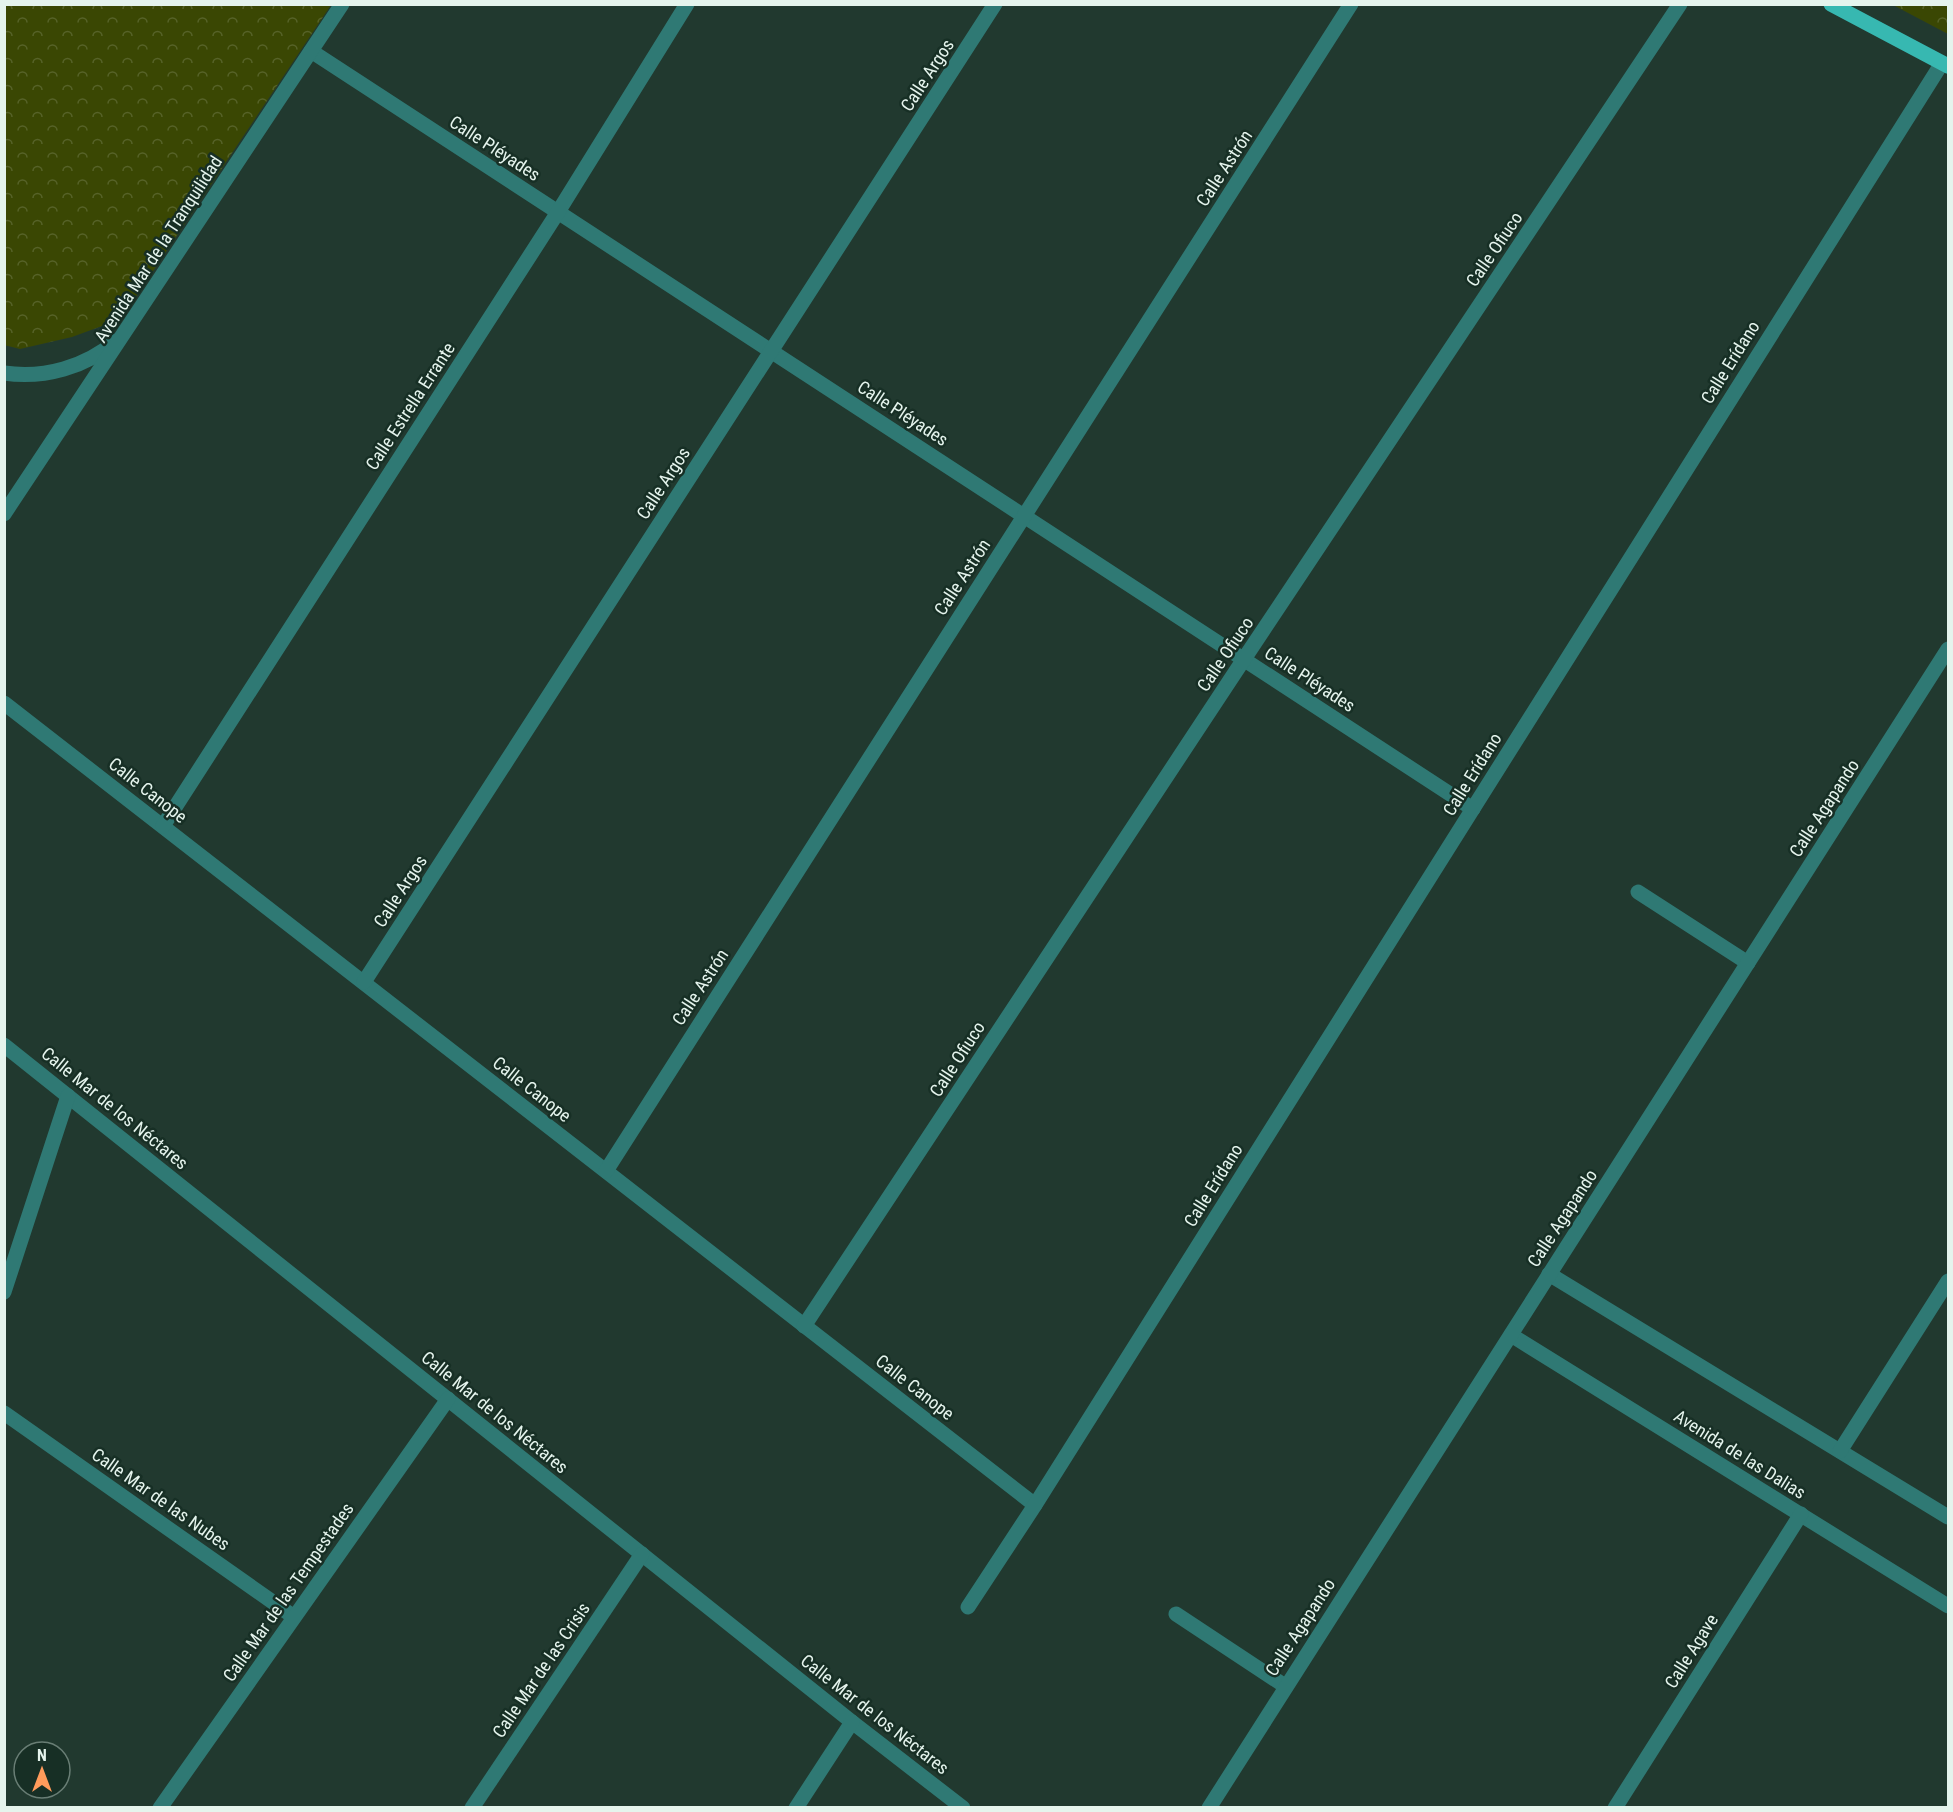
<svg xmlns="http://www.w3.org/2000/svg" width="1953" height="1812" viewBox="0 0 1953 1812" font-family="'Roboto Condensed',sans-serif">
<defs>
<pattern id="park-crowns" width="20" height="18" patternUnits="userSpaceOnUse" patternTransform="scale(1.5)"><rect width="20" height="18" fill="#3a4703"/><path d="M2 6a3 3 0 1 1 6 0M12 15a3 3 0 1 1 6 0" fill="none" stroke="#566228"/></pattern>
</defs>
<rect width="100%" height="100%" fill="#21392f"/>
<g fill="url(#park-crowns)">
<polygon points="4,5 331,5 121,319 72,337 20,349 4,345"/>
<polygon points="1893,5 1948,5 1948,34"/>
</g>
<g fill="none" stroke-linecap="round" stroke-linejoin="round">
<g stroke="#2f7974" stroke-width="15">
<polyline points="311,51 1473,809"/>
<path d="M4,373C44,379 86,367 116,341"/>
<polyline points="4,514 342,4"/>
<polyline points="4,703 1035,1505"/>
<polyline points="163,826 558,212 687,4"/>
<polyline points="1638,892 1748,963"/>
<polyline points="364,982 995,4"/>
<polyline points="4,1045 852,1722 963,1808"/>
<polyline points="606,1171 1351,4"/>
<polyline points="1549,1274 1948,1517"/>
<polyline points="4,1292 68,1096"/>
<polyline points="804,1326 1244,659 1680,4"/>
<polyline points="1511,1335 1948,1606"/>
<polyline points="4,1413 294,1617"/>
<polyline points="1840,1451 1948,1281"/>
<polyline points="968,1607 1035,1505 1942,63"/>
<polyline points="1176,1614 1285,1686"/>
<polyline points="160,1808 448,1399"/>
<polyline points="472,1808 642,1554"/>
<polyline points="796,1808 852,1722"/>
<polyline points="1209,1808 1948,649"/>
<polyline points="1615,1808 1801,1514"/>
</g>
<polyline stroke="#37b8b1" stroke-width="15" points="1831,4 1948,66"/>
</g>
<g text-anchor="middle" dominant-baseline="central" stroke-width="5" stroke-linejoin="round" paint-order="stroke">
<g font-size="18" fill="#e5f4ed" stroke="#172f25">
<text transform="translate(927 75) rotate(-57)">Calle Argos</text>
<text transform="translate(495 148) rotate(33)">Calle Pléyades</text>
<text transform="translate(1224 168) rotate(-57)">Calle Astrón</text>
<text transform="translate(158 249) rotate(-57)">Avenida Mar de la Tranquilidad</text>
<text transform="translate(1494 249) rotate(-56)">Calle Ofiuco</text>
<text transform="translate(1730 362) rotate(-58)">Calle Erídano</text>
<text transform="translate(410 406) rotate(-57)">Calle Estrella Errante</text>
<text transform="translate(903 413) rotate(33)">Calle Pléyades</text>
<text transform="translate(663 483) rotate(-57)">Calle Argos</text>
<text transform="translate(962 577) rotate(-57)">Calle Astrón</text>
<text transform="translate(1225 654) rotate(-56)">Calle Ofiuco</text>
<text transform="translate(1310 679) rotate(33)">Calle Pléyades</text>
<text transform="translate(1472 774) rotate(-58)">Calle Erídano</text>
<text transform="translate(148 790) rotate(38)">Calle Canope</text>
<text transform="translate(1824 808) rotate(-57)">Calle Agapando</text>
<text transform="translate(400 891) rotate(-57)">Calle Argos</text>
<text transform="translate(700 987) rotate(-57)">Calle Astrón</text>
<text transform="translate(957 1059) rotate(-57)">Calle Ofiuco</text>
<text transform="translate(532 1089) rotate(38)">Calle Canope</text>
<text transform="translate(115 1108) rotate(39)">Calle Mar de los Néctares</text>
<text transform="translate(1213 1185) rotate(-58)">Calle Erídano</text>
<text transform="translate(1562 1218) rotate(-57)">Calle Agapando</text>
<text transform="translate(915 1387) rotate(38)">Calle Canope</text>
<text transform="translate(495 1412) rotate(39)">Calle Mar de los Néctares</text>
<text transform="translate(1740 1454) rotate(32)">Avenida de las Dalias</text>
<text transform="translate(161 1499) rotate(35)">Calle Mar de las Nubes</text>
<text transform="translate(288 1592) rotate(-55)">Calle Mar de las Tempestades</text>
<text transform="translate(1300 1627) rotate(-57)">Calle Agapando</text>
<text transform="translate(1691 1651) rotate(-58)">Calle Agave</text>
<text transform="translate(541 1670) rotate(-56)">Calle Mar de las Crisis</text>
<text transform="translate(875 1714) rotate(38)">Calle Mar de los Néctares</text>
</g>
</g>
<rect width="1953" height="1812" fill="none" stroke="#e5f4ed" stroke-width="12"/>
<g transform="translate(42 1770)"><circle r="28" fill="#172f25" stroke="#697e75" stroke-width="1.5"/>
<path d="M0-4.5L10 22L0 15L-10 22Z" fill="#ff9b5b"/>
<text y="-9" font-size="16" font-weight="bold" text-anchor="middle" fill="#e5f4ed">N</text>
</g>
</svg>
